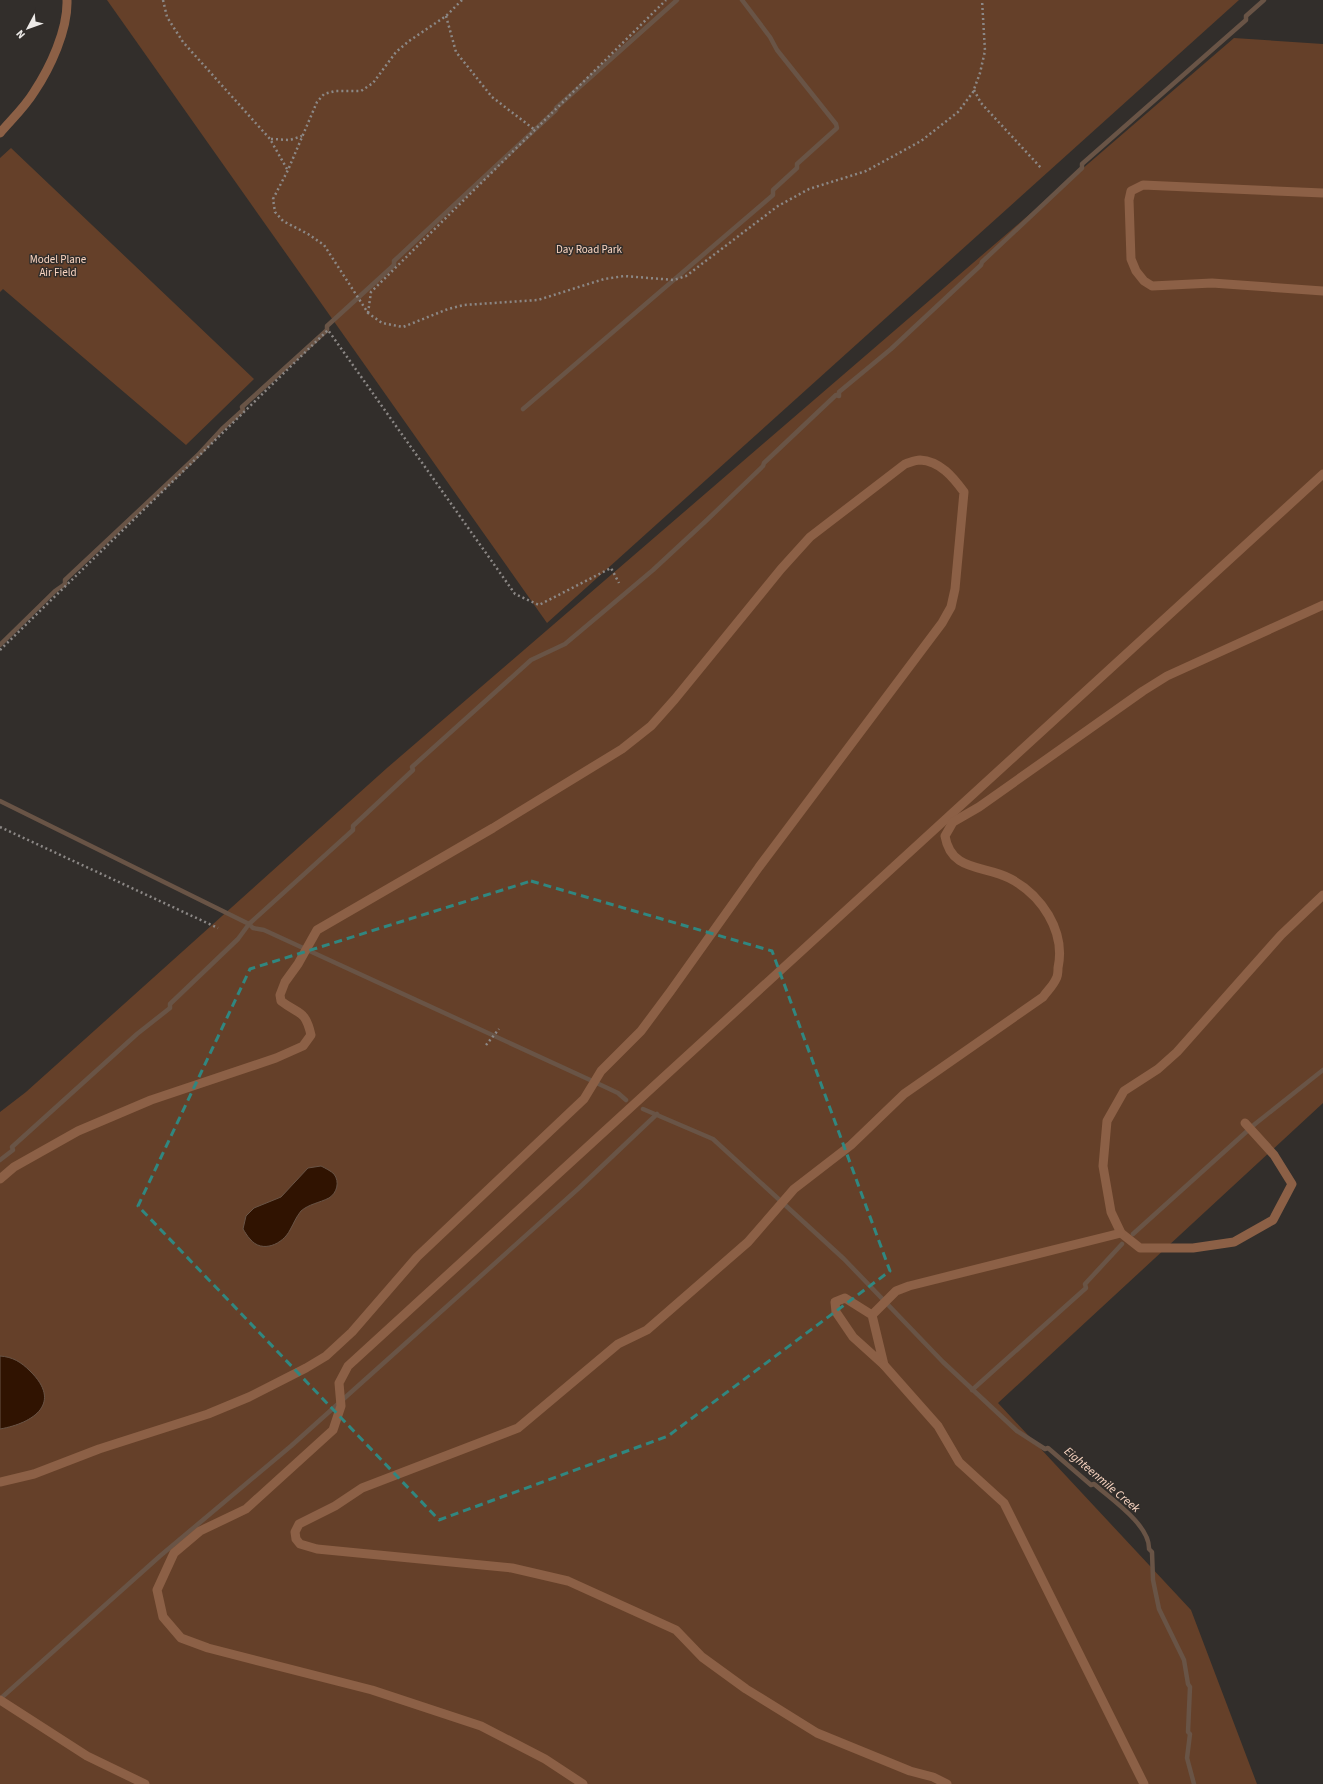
<svg xmlns="http://www.w3.org/2000/svg" width="1323" height="1784" viewBox="0 0 1323 1784" font-family="'Source Sans 3',sans-serif">
<rect width="100%" height="100%" fill="#322e2b"/>
<g fill="#654029">
<polygon points="107,0 1239,0 547,623"/>
<polygon points="1234,38 1323,44 1323,1103 998,1403 1191,1610 1257,1784 0,1784 0,1112 26,1092 387,768"/>
<polygon points="11,148 254,379 186,445 3,289 0,292 0,158"/>
</g>
<g fill="#301301" stroke="#695446">
<path d="M321,1166C325,1168 331,1171 334,1174C340,1182 337,1193 329,1198C319,1203 309,1204 301,1211C296,1217 294,1223 290,1230C283,1244 262,1254 250,1239C247,1236 245,1232 243,1229L246,1216L254,1208L281,1197L308,1168Z"/>
<path d="M0,1356C13,1357 21,1362 30,1371C63,1403 34,1423 0,1429Z"/>
</g>
<g fill="none" stroke-linecap="round" stroke-linejoin="round">
<g stroke="#695446" stroke-width="4.5">
<polyline points="523,409 773,195 773,190 797,168 797,164 837,128 836,124 777,50 770,37 742,0"/>
<polyline points="0,645 55,591 65,584 65,580 198,455 222,429 243,410 242,407 327,330 327,326 394,265 394,261 556,110 556,108 677,0"/>
<polyline points="0,801 249,924 253,928 264,930 601,1085 618,1093 626,1100"/>
<path d="M643,1109L713,1139L844,1259L943,1362L1017,1431L1045,1449L1048,1448L1091,1485L1094,1484C1111,1499 1150,1525 1149,1549L1152,1552L1153,1580L1159,1609L1184,1660L1188,1684L1190,1687L1188,1732L1190,1734L1187,1758L1194,1784"/>
<polyline points="0,1160 13,1150 12,1147 137,1034 170,1008 170,1004 238,939 249,924 353,830 353,826 413,770 412,767 531,660 565,644 653,570 708,519 763,466 764,463 836,395 839,396 839,392 891,349 981,265 982,262 1082,168 1082,164 1246,20 1246,16 1264,0"/>
<polyline points="1133,1234 1255,1124 1323,1070"/>
<polyline points="972,1390 1086,1288 1085,1284 1122,1244"/>
<polyline points="0,1699 160,1556 291,1446 579,1188 657,1114"/>
</g>
<g stroke="#8c8886" stroke-width="2.5" stroke-dasharray="2 3" stroke-linecap="butt">
<polyline points="163,0 167,17 183,42 270,139 287,169"/>
<polyline points="462,0 446,16 409,41 396,52 373,83 361,91 335,91 324,94 317,102 288,170 273,199 275,212 283,221 308,234 324,245 368,313 382,323 403,327 448,309 464,305 538,300 604,279 624,276 674,280 686,276 778,206 809,189 866,171 921,141 958,112 973,92 980,73 985,51 982,0"/>
<polyline points="446,16 456,52 492,97 535,130"/>
<polyline points="974,90 981,103 1042,169"/>
<polyline points="271,139 290,140 302,136"/>
<polyline points="368,313 371,292 666,0"/>
<polyline points="0,650 328,330 515,594 539,605 611,568 619,583"/>
<polyline points="0,827 218,928"/>
<polyline points="486,1045 499,1029"/>
</g>
<g stroke="#8c6046" stroke-width="9">
<path d="M0,133C11,120 25,107 34,92C50,68 68,30 67,0"/>
<polyline points="1323,193 1143,185 1131,191 1129,200 1131,259 1136,271 1144,281 1152,286 1212,283 1323,291"/>
<polyline points="1245,1123 1274,1155 1292,1184 1273,1220 1234,1242 1193,1248 1140,1248 1121,1233 1111,1212 1103,1166 1107,1121 1124,1091 1158,1069 1177,1052 1281,935 1323,895"/>
<path d="M0,1179L14,1167L78,1131L151,1100L276,1058L303,1046L311,1035C305,1009 299,1015 281,1001L280,995L285,982L298,964L317,930L493,828L622,749L651,726L675,699L781,569L810,537L905,464C909,463 915,460 920,460C940,461 953,477 964,492L955,589L951,607L942,623L759,867L670,992L641,1031L601,1071L584,1099L417,1257L352,1332L326,1356L306,1368L249,1397L208,1414L99,1449L34,1474L0,1482"/>
<polyline points="872,1315 845,1298 835,1302 836,1312 853,1337 884,1365 872,1315 896,1291 909,1286 1121,1233"/>
<polyline points="884,1365 938,1426 959,1462 1004,1503 1144,1784"/>
<polyline points="0,1700 87,1756 145,1784"/>
<polyline points="583,1784 545,1759 481,1726 372,1690 208,1648 181,1638 163,1617 157,1590 174,1553 200,1531 246,1509 333,1430 341,1406 339,1383 348,1366 1323,474"/>
<path d="M947,1784L933,1777L910,1771L817,1733L746,1689L702,1657L676,1630L568,1581L512,1568L317,1549L300,1544L296,1539L295,1532L299,1524L335,1506L362,1488L518,1428L618,1344L647,1330L748,1242L794,1189L851,1145L904,1094L1043,997C1047,991 1053,986 1056,979C1058,976 1058,971 1058,968C1066,931 1041,894 1009,878C984,865 951,872 945,836L953,822L979,807L1143,691L1167,676L1323,605"/>
</g>
</g>
<path fill="none" stroke="#308780" stroke-width="3" stroke-dasharray="8 5" stroke-linejoin="round" d="M531,881L772,951L890,1271L668,1436L439,1520L138,1206L250,969Z"/>
<g text-anchor="middle" dominant-baseline="central" stroke-width="3" stroke-linejoin="round" paint-order="stroke">
<g font-size="11" fill="#fad5c1" stroke="#322e2b">
<text x="589" y="249">Day Road Park</text>
<text x="58" y="259">Model Plane<tspan x="58" dy="13">Air Field</tspan></text>
</g>
<g font-size="12" font-style="italic" fill="#fed9c5" stroke="#322e2b">
<text transform="translate(1102 1480) rotate(40)">Eighteenmile Creek</text>
</g>
</g>
<g transform="translate(28 28) rotate(229)" stroke="#322e2b" stroke-width="3" paint-order="stroke">
<path d="M0-3L7 15L0 10L-7 15Z" fill="#edeae8"/>
<text y="-6" font-size="11" font-weight="bold" text-anchor="middle" fill="#edeae8">N</text>
</g>
</svg>
